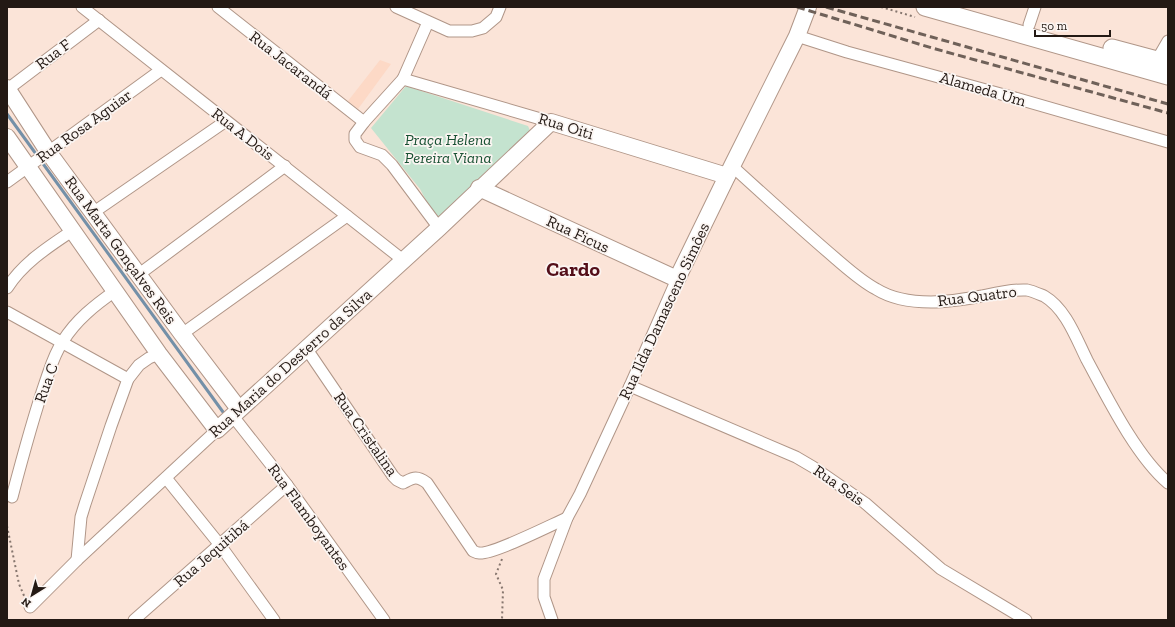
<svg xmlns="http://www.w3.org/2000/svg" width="1175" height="627" viewBox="0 0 1175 627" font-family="'Zilla Slab',serif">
<rect width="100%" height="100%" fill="#fbe4d8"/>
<polygon fill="#fdd9c6" points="380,60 391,64 358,109 348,101"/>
<polygon fill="#c4e3cf" points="406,86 528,126 532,135 438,223 420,189 371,128"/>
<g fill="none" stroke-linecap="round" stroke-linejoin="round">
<polyline stroke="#7490a8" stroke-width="3" points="7,114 223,412"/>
<defs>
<g id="street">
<polyline points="82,7 403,260"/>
<polyline points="218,7 364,122"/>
<polyline points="396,7 449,31 472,31 483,28 496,17 500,7"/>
<polyline points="428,22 403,79 364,122 355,134 355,140 360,147 382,155 392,165 439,228"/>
<polyline points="1029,25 1035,7"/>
<polyline points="797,36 847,52 1008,96 1168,142"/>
<polyline points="1157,60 1168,41"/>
<polyline points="403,79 551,122"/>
<polyline points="8,89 99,20"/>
<path d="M732,166C766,197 800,228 835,258C848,269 861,281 876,289C892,299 913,302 931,302C948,302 966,299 982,296C996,293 1012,289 1027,290C1032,291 1039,294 1044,296C1066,309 1076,338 1087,360C1107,397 1136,456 1168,483"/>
<polyline points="7,182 161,70"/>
<polyline points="94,212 226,121"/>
<polyline points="138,275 285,166"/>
<path d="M7,288C23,263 48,247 72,231"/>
<polyline points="7,312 128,379"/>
<polyline points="182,334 347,216"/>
<path d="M306,348L393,476L397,480L403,483C413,478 416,475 427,483L473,551C475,552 477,553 479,553C492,555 551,525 567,518"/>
<polyline points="630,386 796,457 813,467 865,503 941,569 1026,620"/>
<polyline points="232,415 287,485 384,620"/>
<polyline points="166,478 220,545 274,620"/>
<path d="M12,497C22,459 32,421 45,383C50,369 54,354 63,341C76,320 95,305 115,291"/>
<polyline points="77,560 81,517 85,504 111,426 128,379 139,365 149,358 159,354"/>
<polyline points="30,607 77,560 217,430"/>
<polyline points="134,620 287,485"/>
<polyline points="552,620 544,597 544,579 567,518 580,494 630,386 677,279"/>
</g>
<g id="secondary">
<polyline points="7,88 49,153 182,334 239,409"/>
<polyline points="7,137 159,354 217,430 439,228 551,122 727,176"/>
<polyline points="479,188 677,279 732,166 797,36 808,7"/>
</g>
<g id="primary">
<polyline points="925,7 1168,76"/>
<polyline points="1112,48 1168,63"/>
</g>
</defs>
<use href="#street" stroke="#b09688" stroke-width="13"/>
<use href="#secondary" stroke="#b09688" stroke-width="18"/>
<use href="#primary" stroke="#b09688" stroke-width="19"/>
<g stroke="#86766e" stroke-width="2" stroke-dasharray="2 3" stroke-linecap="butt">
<polyline points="881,7 915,17"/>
<polyline points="7,526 19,584 25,598"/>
<polyline points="502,559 496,574 503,590 502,620"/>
</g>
<use href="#street" stroke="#fff" stroke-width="11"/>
<use href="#secondary" stroke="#fff" stroke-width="16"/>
<use href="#primary" stroke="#fff" stroke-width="17"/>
<g stroke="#6f6159" stroke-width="3" stroke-dasharray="8 4" stroke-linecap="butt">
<polyline points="797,7 932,48 1168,113"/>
<polyline points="826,7 1168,104"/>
</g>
</g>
<g text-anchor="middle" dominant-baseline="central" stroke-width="3.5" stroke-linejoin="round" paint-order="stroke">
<g font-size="16" fill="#231914" stroke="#fbf5f2">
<text transform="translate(53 54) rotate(-37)">Rua F</text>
<text transform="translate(291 65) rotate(38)">Rua Jacarandá</text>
<text transform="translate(983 89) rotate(16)">Alameda Um</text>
<text transform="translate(84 126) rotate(-36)">Rua Rosa Aguiar</text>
<text transform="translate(566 126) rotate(17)">Rua Oiti</text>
<text transform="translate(243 134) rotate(38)">Rua A Dois</text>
<text transform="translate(578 234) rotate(25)">Rua Ficus</text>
<text transform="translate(121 250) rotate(54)">Rua Marta Gonçalves Reis</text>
<text transform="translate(977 296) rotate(-7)">Rua Quatro</text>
<text transform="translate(664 311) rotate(-65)">Rua Ilda Damasceno Simôes</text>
<text transform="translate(290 363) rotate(-42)">Rua Maria do Desterro da Silva</text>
<text transform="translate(46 383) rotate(-70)">Rua C</text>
<text transform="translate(366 434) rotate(55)">Rua Cristalina</text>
<text transform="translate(839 485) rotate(35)">Rua Seis</text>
<text transform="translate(309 517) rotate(54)">Rua Flamboyantes</text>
<text transform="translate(211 553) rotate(-41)">Rua Jequitibá</text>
</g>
<g font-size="16" font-style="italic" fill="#175032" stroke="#fbf5f2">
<text x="448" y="139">Praça Helena<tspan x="448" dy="18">Pereira Viana</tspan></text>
</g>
<g font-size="20" font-weight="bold" fill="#530e19" stroke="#fbf5f2">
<text x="573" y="269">Cardo</text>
</g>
</g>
<rect width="1175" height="627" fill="none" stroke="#231914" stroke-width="16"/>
<g transform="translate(32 595) rotate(217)" stroke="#fbf5f2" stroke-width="3" paint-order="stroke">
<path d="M0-3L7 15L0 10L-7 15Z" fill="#231914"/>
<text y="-6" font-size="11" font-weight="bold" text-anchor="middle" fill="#231914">N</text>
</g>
<path d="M1035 30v6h75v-6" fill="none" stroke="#231914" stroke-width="2"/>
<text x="1041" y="30" font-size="12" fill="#231914" stroke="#fbf5f2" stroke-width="3" paint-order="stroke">50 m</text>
</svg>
